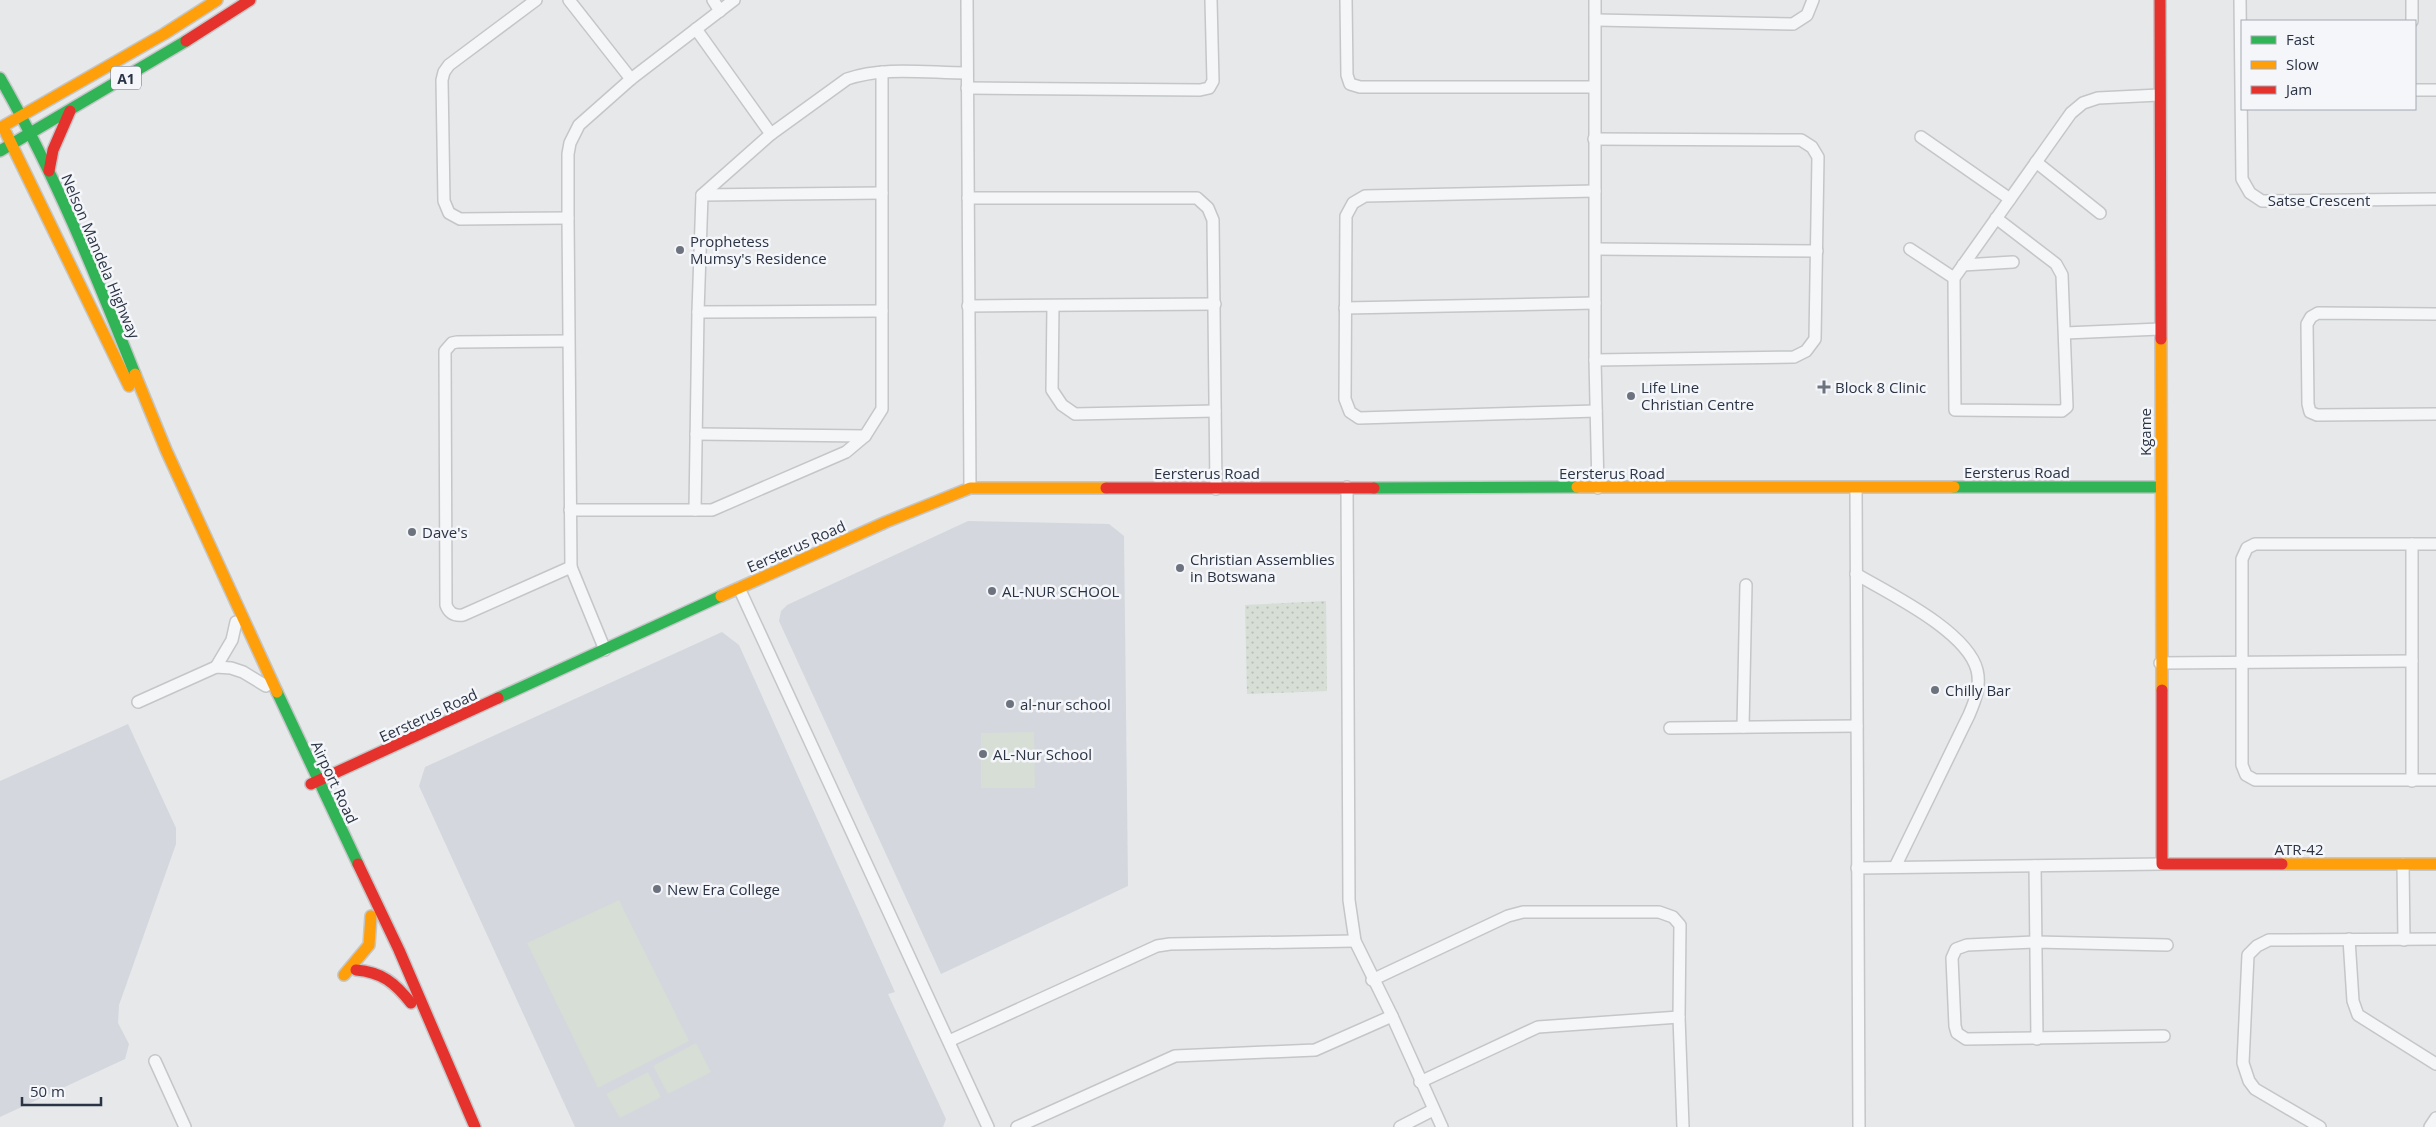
<svg xmlns="http://www.w3.org/2000/svg" width="2436" height="1127" viewBox="0 0 2436 1127" font-family="'Open Sans',sans-serif">
<defs>
<pattern id="park-dots" width="8" height="8" patternUnits="userSpaceOnUse" patternTransform="scale(1.25)"><rect width="8" height="8" fill="#d6ded6"/><path d="M2 2h.1M6 6h.1" fill="none" stroke="#b8bfb9" stroke-width="1.8" stroke-linecap="round"/></pattern>
</defs>
<rect width="100%" height="100%" fill="#e6e8ea"/>
<g fill="#d4d7dd">
<polygon points="968,521 1109,524 1124,536 1128,886 941,974 779,621 781,611 787,605"/>
<polygon points="722,632 739,645 895,992 888,994 946,1119 943,1127 575,1127 419,786 425,767"/>
<polygon points="128,724 176,828 176,844 119,1005 118,1023 129,1044 125,1059 0,1117 0,781"/>
</g>
<polygon fill="url(#park-dots)" points="1326,601 1327,691 1247,694 1245,605"/>
<g fill="#d6ded6">
<polygon points="1034,732 1035,788 981,788 981,733"/>
<polygon points="619,900 689,1041 598,1088 527,943"/>
<polygon points="696,1043 711,1072 668,1094 653,1066"/>
<polygon points="648,1072 661,1097 620,1118 606,1094"/>
</g>
<g fill="none" stroke-linecap="round" stroke-linejoin="round">
<defs>
<g id="street">
<polyline points="536,0 449,65 444,72 442,80 444,201 449,213 460,219 568,218"/>
<polyline points="569,0 631,79"/>
<polyline points="713,0 720,11"/>
<polyline points="967,0 970,488"/>
<polyline points="1346,0 1347,75 1350,84 1360,87 1594,87"/>
<polyline points="1595,0 1595,360 1598,488"/>
<polyline points="2240,0 2242,179 2250,193 2262,201 2436,199"/>
<polyline points="2412,0 2412,21"/>
<polyline points="1596,20 1793,24 1807,15 1813,0"/>
<polyline points="696,29 771,134"/>
<polyline points="967,88 1200,90 1209,88 1213,81 1211,0"/>
<polyline points="2415,90 2436,90"/>
<polyline points="1921,137 2010,199"/>
<polyline points="1594,139 1801,140 1812,147 1818,157 1815,339 1806,351 1794,357 1595,360"/>
<polyline points="2036,162 2100,213"/>
<polyline points="1595,191 1365,196 1353,203 1346,216 1345,399 1350,412 1359,418 1596,411"/>
<polyline points="702,195 882,193"/>
<polyline points="968,198 1197,198 1208,208 1213,220 1216,489"/>
<polyline points="1996,218 2056,264 2062,275 2067,407 2062,411 1955,410 1954,278 2071,113 2083,103 2098,98 2159,95"/>
<polyline points="1596,249 1817,251"/>
<polyline points="1910,249 1954,278"/>
<polyline points="1963,265 2013,262"/>
<polyline points="968,306 1215,304"/>
<polyline points="1053,306 1052,390 1062,405 1075,414 1215,411"/>
<polyline points="1345,308 1595,303"/>
<polyline points="698,312 882,311"/>
<polyline points="2436,314 2318,313 2311,317 2307,324 2308,404 2310,412 2317,415 2436,414"/>
<polyline points="2065,333 2160,329"/>
<path d="M568,341L457,342L452,343L445,351L446,605C449,613 454,616 463,615L571,567"/>
<polyline points="696,434 865,436"/>
<polyline points="1347,487 1349,900 1355,941 1392,1016 1442,1127"/>
<polyline points="1856,488 1859,1127"/>
<polyline points="570,510 712,510 846,452 865,436 882,409 882,72"/>
<path d="M695,510L698,312L702,195L771,134L847,79C884,66 928,73 967,73"/>
<polyline points="2436,544 2255,544 2247,548 2242,559 2242,765 2246,775 2255,780 2436,780"/>
<path d="M1856,574C1890,594 1967,631 1977,670C1981,686 1975,701 1969,715L1895,867"/>
<polyline points="739,588 988,1127"/>
<polyline points="605,650 571,567 568,218 568,154 570,143 579,125 631,79 734,0"/>
<polyline points="2160,663 2412,661"/>
<polyline points="216,667 232,640 236,622"/>
<polyline points="138,702 216,667 231,668 243,672 266,686"/>
<polyline points="1743,727 1746,585"/>
<polyline points="1670,728 1857,726"/>
<polyline points="2412,781 2412,544"/>
<polyline points="2403,864 2404,940"/>
<polyline points="2035,866 2037,1039"/>
<polyline points="1857,868 2162,864"/>
<polyline points="2349,939 2353,1001 2358,1015 2436,1064"/>
<polyline points="1372,980 1508,916 1523,912 1659,912 1673,917 1680,925 1679,1017 1683,1127"/>
<polyline points="2164,1036 1966,1039 1957,1033 1955,1026 1952,958 1956,949 1967,945 2036,942 2167,945"/>
<polyline points="949,1041 1157,946 1170,944 1355,941"/>
<polyline points="155,1061 185,1127"/>
<polyline points="1420,1082 1538,1027 1679,1017"/>
<polyline points="1017,1127 1175,1056 1315,1050 1392,1016"/>
<polyline points="1400,1127 1433,1110"/>
<polyline points="2320,1127 2255,1089 2249,1081 2243,1063 2248,955 2257,946 2269,940 2436,939"/>
<polyline points="2430,1127 2436,1118"/>
</g>
<g id="fast">
<path d="M0,78C54,172 95,273 135,374"/>
<polyline points="0,151 186,41"/>
<polyline points="1954,487 2160,487"/>
<polyline points="1374,488 1577,487"/>
<polyline points="277,692 358,864"/>
<polyline points="498,698 721,596"/>
</g>
<g id="slow">
<polyline points="0,128 164,34 217,0"/>
<polyline points="6,133 129,386"/>
<polyline points="2161,339 2162,690"/>
<polyline points="135,374 166,450 277,692"/>
<polyline points="1577,487 1954,487"/>
<polyline points="721,596 886,522 970,488 1106,488"/>
<polyline points="2282,864 2436,864"/>
<polyline points="344,975 369,945 371,916"/>
</g>
<g id="jam">
<polyline points="2160,0 2161,339"/>
<polyline points="186,41 250,0"/>
<polyline points="49,171 53,150 70,111"/>
<polyline points="1106,488 1374,488"/>
<polyline points="2162,690 2162,864 2282,864"/>
<polyline points="311,784 498,698"/>
<polyline points="358,864 399,950 475,1127"/>
<path d="M356,970C382,972 395,983 411,1003"/>
</g>
</defs>
<use href="#street" stroke="#c4c6c8" stroke-width="14"/>
<use href="#fast" stroke="#c4c6c8" stroke-width="14"/>
<use href="#slow" stroke="#c4c6c8" stroke-width="14"/>
<use href="#jam" stroke="#c4c6c8" stroke-width="14"/>
<use href="#street" stroke="#f5f6f7" stroke-width="11"/>
<use href="#fast" stroke="#30b455" stroke-width="11"/>
<use href="#slow" stroke="#ff9f0a" stroke-width="11"/>
<use href="#jam" stroke="#e5322d" stroke-width="11"/>
</g>
<g fill="#6c737f" stroke="#f4f6f9" stroke-width="2">
<circle cx="680" cy="250" r="5"/>
<path d="M1821.5 379.5h5v5h5v5h-5v5h-5v-5h-5v-5h5z"/>
<circle cx="1631" cy="396" r="5"/>
<circle cx="412" cy="532" r="5"/>
<circle cx="1180" cy="568" r="5"/>
<circle cx="992" cy="591" r="5"/>
<circle cx="1935" cy="690" r="5"/>
<circle cx="1010" cy="704" r="5"/>
<circle cx="983" cy="754" r="5"/>
<circle cx="657" cy="889" r="5"/>
</g>
<g text-anchor="middle" dominant-baseline="central" stroke-width="5" stroke-linejoin="round" paint-order="stroke">
<rect fill="#f4f6f9" stroke="#676e7b" stroke-width="1" x="111" y="66.5" width="30" height="23" rx="4"/>
<g font-size="14" font-weight="bold" fill="#2b3445">
<text x="126" y="78">A1</text>
</g>
<g font-size="15" fill="#2b3445" stroke="#f4f6f9">
<text x="2319" y="200">Satse Crescent</text>
<text transform="translate(101 256) rotate(67)">Nelson Mandela Highway</text>
<text transform="translate(2145 432) rotate(-90)">Kgame</text>
<text x="2017" y="472">Eersterus Road</text>
<text x="1207" y="473">Eersterus Road</text>
<text x="1612" y="473">Eersterus Road</text>
<text transform="translate(796 546) rotate(-24)">Eersterus Road</text>
<text transform="translate(428 715) rotate(-25)">Eersterus Road</text>
<text transform="translate(335 782) rotate(65)">Airport Road</text>
<text x="2299" y="849">ATR-42</text>
</g>
<g font-size="15" fill="#2b3445" stroke="#f4f6f9" text-anchor="start">
<text x="690" y="241">Prophetess<tspan x="690" dy="17">Mumsy's Residence</tspan></text>
<text x="1641" y="387">Life Line<tspan x="1641" dy="17">Christian Centre</tspan></text>
<text x="1835" y="387">Block 8 Clinic</text>
<text x="422" y="532">Dave's</text>
<text x="1190" y="559">Christian Assemblies<tspan x="1190" dy="17">in Botswana</tspan></text>
<text x="1002" y="591">AL-NUR SCHOOL</text>
<text x="1945" y="690">Chilly Bar</text>
<text x="1020" y="704">al-nur school</text>
<text x="993" y="754">AL-Nur School</text>
<text x="667" y="889">New Era College</text>
</g>
</g>
<rect x="2241" y="20" width="175" height="90" fill="#f4f6f9" stroke="#a4a8b1"/>
<rect x="2251" y="36" width="25" height="8" fill="#30b455" stroke="#a4a8b1"/>
<text x="2286" y="45" font-size="15" fill="#2b3445">Fast</text>
<rect x="2251" y="61" width="25" height="8" fill="#ff9f0a" stroke="#a4a8b1"/>
<text x="2286" y="70" font-size="15" fill="#2b3445">Slow</text>
<rect x="2251" y="86" width="25" height="8" fill="#e5322d" stroke="#a4a8b1"/>
<text x="2286" y="95" font-size="15" fill="#2b3445">Jam</text>
<path d="M22 1097v8h79v-8" fill="none" stroke="#2b3445" stroke-width="2.5"/>
<text x="30" y="1097" font-size="15" fill="#2b3445" stroke="#f4f6f9" stroke-width="4" paint-order="stroke">50 m</text>
</svg>
